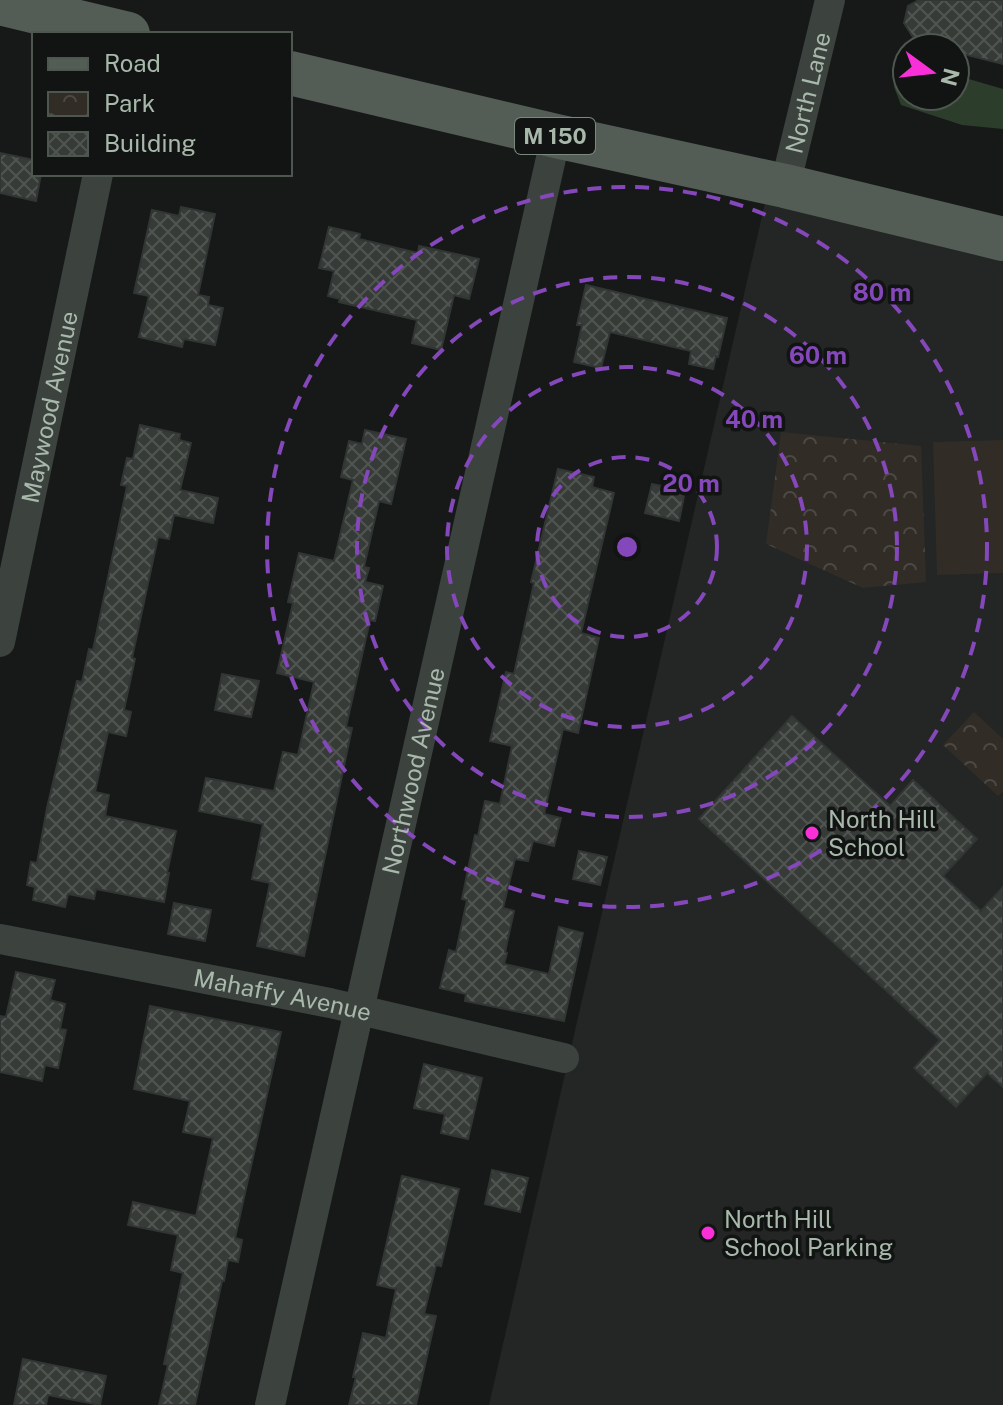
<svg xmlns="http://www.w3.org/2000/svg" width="1003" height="1405" viewBox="0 0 1003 1405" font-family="'Public Sans',sans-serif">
<defs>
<pattern id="park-crowns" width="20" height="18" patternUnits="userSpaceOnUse" patternTransform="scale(2)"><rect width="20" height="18" fill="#312c26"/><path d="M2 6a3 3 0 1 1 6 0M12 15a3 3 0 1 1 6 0" fill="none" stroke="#4c4843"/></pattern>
<pattern id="building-cross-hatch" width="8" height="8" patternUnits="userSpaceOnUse" patternTransform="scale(2)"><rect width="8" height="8" fill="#373b38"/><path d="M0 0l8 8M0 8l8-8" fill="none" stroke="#515552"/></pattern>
</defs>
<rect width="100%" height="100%" fill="#171918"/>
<polygon fill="#232624" points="765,203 1003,261 1003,1405 489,1405"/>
<g fill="url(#park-crowns)">
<polygon points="781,432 921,446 926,582 863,588 766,544"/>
<polygon points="974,712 1003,739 1003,791 998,796 943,745"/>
</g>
<polygon fill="#312c26" points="1003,440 1003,573 937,575 933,442"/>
<polygon fill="#2d3d2c" points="907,67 907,96 955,96 955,75 1003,89 1003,129 962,125 901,105 894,87"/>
<g fill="url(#building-cross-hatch)" stroke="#313533" stroke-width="2">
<polygon points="919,0 1003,0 1003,64 955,52 955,48 940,48 916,42 904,23 908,6"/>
<polygon points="0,153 34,160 34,174 41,174 36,201 0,193"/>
<polygon points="181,207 215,214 198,295 209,297 208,305 223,308 215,345 184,339 182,347 139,337 149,296 134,293 152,210 179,216"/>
<polygon points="329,227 360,234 359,239 418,253 419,246 479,259 469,299 454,295 441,350 412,343 417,320 339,302 340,299 328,296 334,271 319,268"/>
<polygon points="586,285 727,318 718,357 716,356 713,369 689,364 691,351 610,332 601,368 574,362 582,325 577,325"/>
<polygon points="140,425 180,434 179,440 191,443 180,490 218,498 213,523 174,515 169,539 158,537 132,658 135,659 124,710 131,712 126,736 108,732 95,792 109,795 105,816 176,831 167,873 169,873 164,902 96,889 94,899 68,894 65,907 33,900 35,887 27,885 31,862 37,863 47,808 77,681 82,682 89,649 93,650 127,486 121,485 127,458 133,459"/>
<polygon points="365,430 406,439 391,504 379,501 364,567 369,568 365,582 383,586 375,621 370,620 346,727 352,728 304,956 257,946 270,883 252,879 263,824 199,811 206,778 274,791 283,752 298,755 314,682 277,673 293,603 288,602 299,553 334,561 353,480 341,477 349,441 362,444"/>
<polygon points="558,469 594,477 592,487 614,493 581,633 599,638 578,733 563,729 544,814 561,818 554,846 533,841 528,861 515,859 503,908 514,911 505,952 507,953 504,964 549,974 559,927 583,933 564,1021 465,1001 466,994 440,988 449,950 456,952 467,900 462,899 475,835 478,836 485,801 500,804 512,746 490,741 506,672 514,674 534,583 531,582"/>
<polygon points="652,484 685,491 679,521 645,513"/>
<polygon points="222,674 259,681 251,717 215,710"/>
<polygon points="792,716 890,806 913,780 977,839 943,876 981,911 1003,887 1003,1087 987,1073 956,1107 914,1068 940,1040 699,819"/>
<polygon points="579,851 607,857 600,885 573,879"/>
<polygon points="174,903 211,910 205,941 168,934"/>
<polygon points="16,972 55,980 50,1000 65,1004 60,1029 66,1030 58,1068 45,1065 42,1081 0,1072 0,1016 6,1017"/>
<polygon points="150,1006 281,1032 235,1238 242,1240 238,1262 228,1260 224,1281 222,1281 195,1405 159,1405 168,1365 164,1364 183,1273 171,1270 178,1235 128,1225 133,1202 196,1216 213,1138 183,1132 190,1101 134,1089"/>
<polygon points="424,1064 482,1078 468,1139 441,1133 445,1114 414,1108"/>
<polygon points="492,1170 528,1178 520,1212 485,1204"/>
<polygon points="402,1176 459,1189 441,1266 436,1265 424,1314 436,1316 416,1405 349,1405 356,1377 353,1377 363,1333 386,1338 396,1289 377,1285"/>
<polygon points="23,1359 106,1376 100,1405 48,1395 46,1405 14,1405"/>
</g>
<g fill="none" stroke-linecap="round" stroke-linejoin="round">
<g stroke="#3c433f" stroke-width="30">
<path id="s1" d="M785,186L830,0"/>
<path id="s2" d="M0,642L98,174"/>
<path id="s3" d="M0,939L330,1003L564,1058"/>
<path id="s4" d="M270,1405L556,136"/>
</g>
<g stroke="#535d56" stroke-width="44">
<polyline points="0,3 128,34"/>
<polyline points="290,73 556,136 785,186 1003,239"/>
</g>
</g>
<g fill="none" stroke="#8448bb" stroke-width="4" stroke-dasharray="14 10">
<circle cx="627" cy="547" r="90"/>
<circle cx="627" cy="547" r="180"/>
<circle cx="627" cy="547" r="270"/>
<circle cx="627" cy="547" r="360"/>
</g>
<g fill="#f92fd7" stroke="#121413" stroke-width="3">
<circle cx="812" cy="833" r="8"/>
<circle cx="708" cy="1233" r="8"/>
</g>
<g text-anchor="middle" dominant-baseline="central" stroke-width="7" stroke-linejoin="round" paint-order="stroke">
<rect fill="#121413" stroke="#7b887e" stroke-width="2" x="515" y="118" width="80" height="36" rx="6"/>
<g font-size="22" font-weight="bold" fill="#a8b9ac">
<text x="555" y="136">M 150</text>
</g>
<g font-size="24" fill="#a8b9ac" stroke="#121413">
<text stroke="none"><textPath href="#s1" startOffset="96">North Lane</textPath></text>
<text stroke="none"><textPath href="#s2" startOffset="240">Maywood Avenue</textPath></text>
<text stroke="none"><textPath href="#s4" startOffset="650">Northwood Avenue</textPath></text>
<text stroke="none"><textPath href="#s3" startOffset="288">Mahaffy Avenue</textPath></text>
</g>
<g font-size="24" fill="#a8b9ac" stroke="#121413" text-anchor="start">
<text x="828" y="819">North Hill<tspan x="828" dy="28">School</tspan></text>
<text x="724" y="1219">North Hill<tspan x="724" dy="28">School Parking</tspan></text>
</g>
</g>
<circle cx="627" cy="547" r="12" fill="#8448bb" stroke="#121413" stroke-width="4"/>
<g font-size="24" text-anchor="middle" font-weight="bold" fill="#8448bb" stroke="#121413" stroke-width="7" stroke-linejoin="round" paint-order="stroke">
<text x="882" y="301">80 m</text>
<text x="818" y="364">60 m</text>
<text x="754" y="428">40 m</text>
<text x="691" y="492">20 m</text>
</g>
<rect x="32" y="32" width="260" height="144" fill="#121413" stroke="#4e5650" stroke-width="2"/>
<rect x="48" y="58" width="40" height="12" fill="#535d56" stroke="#4e5650" stroke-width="2"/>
<text x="104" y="72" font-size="24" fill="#a8b9ac">Road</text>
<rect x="48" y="92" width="40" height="24" fill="url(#park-crowns)" stroke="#4e5650" stroke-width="2"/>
<text x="104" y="112" font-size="24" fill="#a8b9ac">Park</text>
<rect x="48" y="132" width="40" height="24" fill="url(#building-cross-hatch)" stroke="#4e5650" stroke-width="2"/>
<text x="104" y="152" font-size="24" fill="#a8b9ac">Building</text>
<g transform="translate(931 72) rotate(105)"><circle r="38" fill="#121413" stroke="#4e5650" stroke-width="2"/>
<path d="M0-6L14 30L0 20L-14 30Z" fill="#f92fd7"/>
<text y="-12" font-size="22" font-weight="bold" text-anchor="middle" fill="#a8b9ac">N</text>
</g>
</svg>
